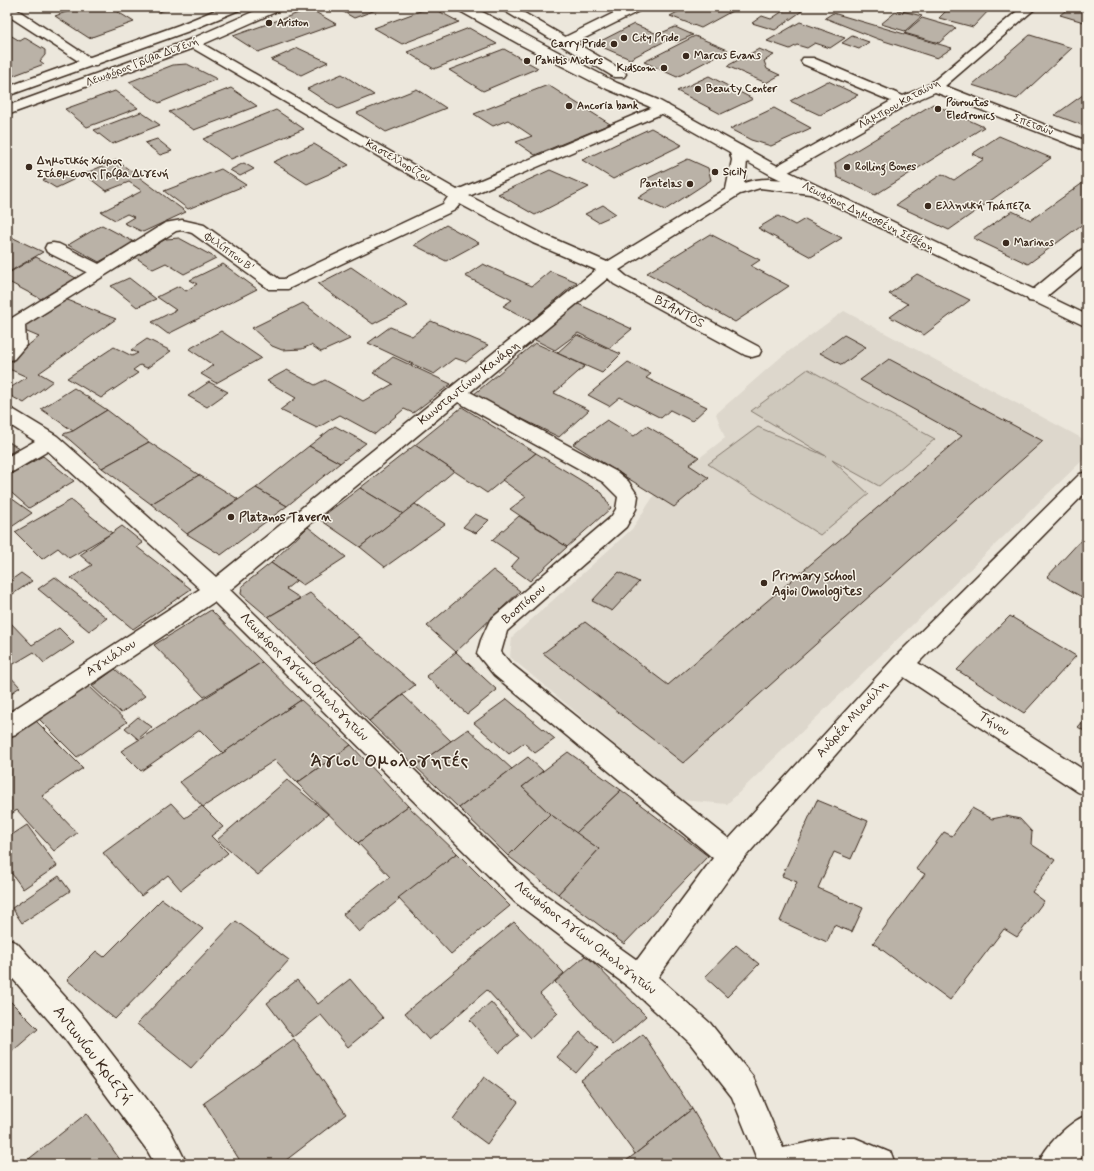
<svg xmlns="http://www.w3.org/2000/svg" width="1094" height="1171" viewBox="0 0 1094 1171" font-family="Mynerve,sans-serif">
<rect width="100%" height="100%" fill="#ece7dc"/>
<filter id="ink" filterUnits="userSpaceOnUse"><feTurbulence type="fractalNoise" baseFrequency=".025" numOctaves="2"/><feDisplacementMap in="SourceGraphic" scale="8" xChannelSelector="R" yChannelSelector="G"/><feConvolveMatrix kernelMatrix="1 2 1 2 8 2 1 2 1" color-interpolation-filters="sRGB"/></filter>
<g filter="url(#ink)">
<polygon fill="#ddd7cc" points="844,311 1087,441 1087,456 727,804 681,800 510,657 512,637 632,529 657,491 725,438 716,414 781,357"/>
<polygon fill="#cec8bc" stroke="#84796d" points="808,369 935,439 879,486 832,460 869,494 820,535 708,464 758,427 826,456 751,411"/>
<g fill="#bab2a7" stroke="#3b2a1e">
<polygon points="80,7 110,7 134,22 89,38 55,16"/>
<polygon points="151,7 173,7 159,12"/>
<polygon points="335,7 384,7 354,18"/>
<polygon points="431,7 459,22 402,44 374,28"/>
<polygon points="683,7 721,7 732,11 701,28 670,16 685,8"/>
<polygon points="756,7 774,7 768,11"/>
<polygon points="789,7 802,11 775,30 752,23 762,16 771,19"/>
<polygon points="936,7 992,7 973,27 939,18 947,10"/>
<polygon points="1070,7 1087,7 1087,23 1060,15"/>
<polygon points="310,9 336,24 258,52 233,36"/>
<polygon points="898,10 922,16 905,31 881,24"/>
<polygon points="833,13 952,48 937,58 878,39 825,18"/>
<polygon points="922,18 956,28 939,43 904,33"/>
<polygon points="800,22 845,38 830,48 815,43 807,48 797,45 790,49 767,41"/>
<polygon points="634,24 669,39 630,59 595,44"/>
<polygon points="675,27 693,35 677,42 659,34"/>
<polygon points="469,28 497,44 434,69 407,52"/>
<polygon points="10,35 20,41 25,38 45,50 45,55 40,61 44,64 7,78 7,36"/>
<polygon points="1030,35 1072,48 1017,99 972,85"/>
<polygon points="695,36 728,50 677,77 644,62"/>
<polygon points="852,36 869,42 859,49 842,43"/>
<polygon points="298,48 328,62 301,75 271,60"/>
<polygon points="504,49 538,68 483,91 449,70"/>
<polygon points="759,49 774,55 764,61 767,69 780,75 766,83 727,66"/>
<polygon points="187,64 217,79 159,103 129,82 173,65"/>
<polygon points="342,74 374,95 338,109 307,89"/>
<polygon points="709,76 753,99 721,114 677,91"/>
<polygon points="828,81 858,95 820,115 790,101"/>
<polygon points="548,85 610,124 535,155 516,142 532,136 508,120 493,126 474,114"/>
<polygon points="231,88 257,106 194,130 169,112"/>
<polygon points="417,89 446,108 386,132 357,113"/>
<polygon points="115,91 138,108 87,127 65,109"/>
<polygon points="1087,92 1087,127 1055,115"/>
<polygon points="933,104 984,127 875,195 837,177 835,163"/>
<polygon points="774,108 811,128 771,146 751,140 730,129"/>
<polygon points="276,110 304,129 231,159 203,139"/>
<polygon points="141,112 160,125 112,144 94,130"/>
<polygon points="651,128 682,145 613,179 582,160"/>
<polygon points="999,136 1051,158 949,230 896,205 942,174 954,180 984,159 972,154"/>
<polygon points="157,139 172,151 160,155 145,143"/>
<polygon points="314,144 349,165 307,184 273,162"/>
<polygon points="688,159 708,168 711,180 665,210 638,198 655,187 644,180"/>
<polygon points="116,160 186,212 143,232 124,223 134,217 127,214 115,220 101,212 142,191 129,182 106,191 84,174"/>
<polygon points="244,163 254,169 240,176 230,170"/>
<polygon points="221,169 246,185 188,209 164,191"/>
<polygon points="550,170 589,187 535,215 498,194"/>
<polygon points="62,171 75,179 56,188 43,180"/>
<polygon points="1087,180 1087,221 1028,264 973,238 1012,211 1031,220"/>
<polygon points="603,205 616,214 598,222 585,214"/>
<polygon points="778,216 795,225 805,219 842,238 811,257 758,228"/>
<polygon points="102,225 134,242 99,262 68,245"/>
<polygon points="446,225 479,243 446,261 414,245"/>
<polygon points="710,234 760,260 751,266 789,286 735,322 647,273"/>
<polygon points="7,235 43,252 9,272 7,271"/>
<polygon points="179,238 216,258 184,274 166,263 153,269 135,257 166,239"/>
<polygon points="36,257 76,278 41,299 7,281 7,274"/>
<polygon points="223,264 257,289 168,334 152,322 176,310 157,297 179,286 186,291 197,284 190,280"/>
<polygon points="483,264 532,286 550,271 577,282 531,321 503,306 512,300 465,276"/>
<polygon points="351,267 408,306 373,324 318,284"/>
<polygon points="917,274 970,300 924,335 890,317 908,304 889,294"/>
<polygon points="129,278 156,299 137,307 111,286"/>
<polygon points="65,299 116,319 39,373 53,381 24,403 7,394 7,390 27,377 7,368 7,361 39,337 20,329"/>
<polygon points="303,303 350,339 321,352 311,345 302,349 282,350 272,346 252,328"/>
<polygon points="576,303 632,329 609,348 578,333 555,350 531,338"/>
<polygon points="431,321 488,345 466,362 455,358 434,374 368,343 390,327 412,336"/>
<polygon points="221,331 261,358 216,383 201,374 213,365 189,349"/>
<polygon points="577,335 621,354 602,373 557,353"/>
<polygon points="844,335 866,347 842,365 820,353"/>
<polygon points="147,339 171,351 147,368 140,365 133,370 138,373 101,398 67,378 114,347 132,356 138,353 131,350"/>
<polygon points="535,343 585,366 554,393 589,410 559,437 473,395"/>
<polygon points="393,357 451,384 413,413 404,409 375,434 340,415 317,428 280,410 296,398 267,381 287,370 315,385 325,380 363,401 393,384 373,373"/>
<polygon points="889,359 1043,441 683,763 543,653 585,622 668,685 962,436 860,380"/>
<polygon points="628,362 651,374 646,378 707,407 692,421 670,410 661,418 620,397 609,406 588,395"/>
<polygon points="209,382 228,392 207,407 188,396"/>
<polygon points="74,388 107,410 73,431 41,409"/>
<polygon points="462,407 536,453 487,493 415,445"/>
<polygon points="107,410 149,442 102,468 63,434 73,431"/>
<polygon points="607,420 634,436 647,426 699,457 689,465 709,478 674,507 573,444"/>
<polygon points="335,426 366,443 340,463 309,446"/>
<polygon points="7,441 19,448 7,455"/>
<polygon points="149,442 199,475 151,504 102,468"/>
<polygon points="415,445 454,471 403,514 360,488"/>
<polygon points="309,446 340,463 287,506 256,488"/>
<polygon points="536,453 602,493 611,508 567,547 510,509 526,497 502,480"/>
<polygon points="43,456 74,481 29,508 7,489 7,476"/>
<polygon points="199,475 238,499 187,534 151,504"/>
<polygon points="256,488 287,506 221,555 187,534"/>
<polygon points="360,488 403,514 360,547 319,519"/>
<polygon points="11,498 32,513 7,530 7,501"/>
<polygon points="71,500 112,533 69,558 58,548 42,559 15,532"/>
<polygon points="415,504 445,524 385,567 360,547"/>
<polygon points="475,514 489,520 476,533 463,527"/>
<polygon points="519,516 567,547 530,581 511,567 519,558 492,540"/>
<polygon points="122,526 143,543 137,547 191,589 133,629 71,578 92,565 80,555"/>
<polygon points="308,527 346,557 303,585 271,563"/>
<polygon points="1082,539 1087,542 1087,600 1047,577"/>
<polygon points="271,563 296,581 286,589 300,598 268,617 241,594 242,586"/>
<polygon points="493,570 520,591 456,652 427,626"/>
<polygon points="619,572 639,582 612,611 592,601"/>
<polygon points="21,573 32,581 7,598 7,583"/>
<polygon points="55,577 107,618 89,631 38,589"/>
<polygon points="310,593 360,637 314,664 268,617"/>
<polygon points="211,610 262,662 204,697 154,645"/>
<polygon points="1010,616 1076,656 1024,713 957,670"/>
<polygon points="7,619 32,645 59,628 74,643 44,663 34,652 7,668"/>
<polygon points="360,637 415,685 369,721 314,664"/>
<polygon points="456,652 497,690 467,714 426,676"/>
<polygon points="262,662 301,700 223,753 200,730 141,771 121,751"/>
<polygon points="115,669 145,696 121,713 92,686"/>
<polygon points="7,673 20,687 7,696"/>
<polygon points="88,685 127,722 77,757 39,719"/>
<polygon points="403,695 451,741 415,766 369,721"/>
<polygon points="507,699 555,739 535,753 524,743 509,754 474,723"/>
<polygon points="301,700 351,745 297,783 275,760 203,807 180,782"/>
<polygon points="138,717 152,727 138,739 125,728"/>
<polygon points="1087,717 1087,733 1078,727"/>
<polygon points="33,718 83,768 42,796 77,833 54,851 17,810 7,817 7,736"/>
<polygon points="468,729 512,769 459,808 415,766"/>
<polygon points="351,745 408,806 358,843 297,783"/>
<polygon points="568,752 621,790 576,833 550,814 522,787"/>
<polygon points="528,757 543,771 522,787 550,814 508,856 459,808"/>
<polygon points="287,780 328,814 258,875 217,840"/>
<polygon points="621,790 708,856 624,944 558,894 599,849 576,833"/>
<polygon points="817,800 868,821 851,859 834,852 818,888 863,908 852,932 834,925 827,942 780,921 797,882 782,876"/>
<polygon points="171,803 185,818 202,806 223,827 211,836 228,853 181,890 168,875 141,896 103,853"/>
<polygon points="408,806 457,853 359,932 343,914 390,877 358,843"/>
<polygon points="972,808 992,819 1006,816 1020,819 1032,832 1031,844 1055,860 1032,892 1044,901 1017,937 1004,929 950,1000 873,943 925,874 916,869 944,832 952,836"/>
<polygon points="550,814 599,849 558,894 508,856"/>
<polygon points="27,825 57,866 23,889 7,867 7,838"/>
<polygon points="457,853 510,906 451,954 398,898"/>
<polygon points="59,876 70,891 22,923 12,908"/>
<polygon points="162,899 203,929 115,1019 67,980 96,951 104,957"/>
<polygon points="236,921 289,960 191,1068 137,1024"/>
<polygon points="514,922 564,973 540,994 558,1013 531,1038 487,990 429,1040 405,1013"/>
<polygon points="736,945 759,964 727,997 705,977"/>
<polygon points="586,955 646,1016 613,1045 555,982"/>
<polygon points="350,979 383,1018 348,1047 321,1015 293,1037 267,1003 297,980 318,1004"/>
<polygon points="7,998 38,1029 7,1056"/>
<polygon points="491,1002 519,1035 498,1053 470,1020"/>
<polygon points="580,1032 598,1048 576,1073 557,1057"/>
<polygon points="643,1034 692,1109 635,1154 581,1080"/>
<polygon points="294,1039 346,1114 281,1164 242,1164 204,1103"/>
<polygon points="484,1077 518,1102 487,1144 453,1119"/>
<polygon points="692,1109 724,1164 622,1164 635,1154"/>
<polygon points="87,1113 123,1164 26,1164 25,1162"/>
</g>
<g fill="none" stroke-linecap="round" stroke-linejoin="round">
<defs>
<g id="minor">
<polygon points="7,7 13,7 98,63 96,66 86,66 7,15"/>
<polygon points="626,7 643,7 641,10 571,45 561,45 559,42 561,39"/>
<polygon points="1022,7 1037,7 945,86 1087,141 1087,151 935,92 908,104 783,175 771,175 769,172 771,169 891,101 803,64 801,61 803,58 813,58 903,96 930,84"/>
<path d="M194,39L457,190L658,105H668L670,108L668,111L469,196L545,235L607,262L726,189L732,160L729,149L732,146H742C750,157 746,170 744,183C766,175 787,181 810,184L816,186L818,189L816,192L810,194L760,188L740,194L619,270L626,276L759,347L761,351L759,355L752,357L745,355L614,284L608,278L470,392L617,472L628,481L638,496L636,509L626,527L507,631L501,652L510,663L729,839L894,658L1080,474L1087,472V491L918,663L1087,772V796L1078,792L904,677L739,864L658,977L710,1023L753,1077L783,1148L829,1138H855L891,1153L895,1164H759L732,1097L690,1043L630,988L515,902L214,602L16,734L7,737V714L200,589L48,451L14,471L7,473V457L35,441L7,423V408L14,410L57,436L216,577L596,270L533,243L460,204L455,210L288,289H269L192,233L182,230L176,231L25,325L26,345L14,359L7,361V326L12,318L87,272L47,252L45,248L47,244L53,243L59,244L99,264L165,223L182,220L204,225L279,279H284L443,204L448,197L189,46L187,43L189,40ZM458,402L603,482L618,497L616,509L611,517L490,620L481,640L477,654L494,675L713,858L637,960L533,886L230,590Z"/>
<polygon points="1087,249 1087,263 1041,301 1035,302 1029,301 1026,297 1029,293 1081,250"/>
<polygon points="7,939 17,943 85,1019 169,1128 187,1164 155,1164 147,1150 65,1039 7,972"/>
<path d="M1087,1115V1152L1075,1164H1038C1045,1146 1069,1122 1087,1115Z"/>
</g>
<g id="major">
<polygon points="223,7 241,7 239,10 189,31 7,96 7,87 179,25"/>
<polygon points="264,7 282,7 280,10 199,46 7,115 7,106 189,40"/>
<polygon points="456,7 473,7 617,83 658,100 783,169 1087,315 1087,327 771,175 648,106 607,89 521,45 458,10"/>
<polygon points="498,7 514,7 624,71 626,74 624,77 614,77"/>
</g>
</defs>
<use href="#minor" stroke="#3b2a1e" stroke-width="3"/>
<use href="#major" stroke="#3b2a1e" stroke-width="3"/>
<use href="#minor" fill="#f7f3e8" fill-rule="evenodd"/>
<use href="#major" fill="#f7f3e8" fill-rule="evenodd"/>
</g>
</g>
<g fill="#3b2a1e" stroke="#f7f3e8" stroke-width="1.5">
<circle cx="269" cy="23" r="4"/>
<circle cx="624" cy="38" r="4"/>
<circle cx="614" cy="44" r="4"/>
<circle cx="686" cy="56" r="4"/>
<circle cx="527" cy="61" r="4"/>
<circle cx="664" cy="68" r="4"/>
<circle cx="698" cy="89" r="4"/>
<circle cx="569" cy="106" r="4"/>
<circle cx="938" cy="109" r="4"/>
<circle cx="29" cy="167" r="4"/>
<circle cx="847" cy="167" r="4"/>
<circle cx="715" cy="172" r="4"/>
<circle cx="690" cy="184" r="4"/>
<circle cx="928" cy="206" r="4"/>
<circle cx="1006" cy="243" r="4"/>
<circle cx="231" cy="517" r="4"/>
<circle cx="764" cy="583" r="4"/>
</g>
<g text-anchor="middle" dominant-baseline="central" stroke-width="3" stroke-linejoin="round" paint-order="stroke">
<g font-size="11" font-weight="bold" fill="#3b2a1e" stroke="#f7f3e8" text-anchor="start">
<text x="277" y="23">Ariston</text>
<text x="632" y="38">City Pride</text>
<text x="606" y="44" text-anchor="end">Carry Pride</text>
<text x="694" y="56">Marcus Evans</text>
<text x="535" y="61">Pahitis Motors</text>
<text x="656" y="68" text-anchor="end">Kidscom</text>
<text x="706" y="89">Beauty Center</text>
<text x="946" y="103">Pouroutos<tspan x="946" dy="13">Electronics</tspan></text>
<text x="577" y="106">Ancoria bank</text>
<text x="37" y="161">Δημοτικός Χώρος<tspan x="37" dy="13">Στάθμευσης Γρίβα Διγενή</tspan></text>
<text x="855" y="167">Rolling Bones</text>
<text x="723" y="172">Sicily</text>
<text x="682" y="184" text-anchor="end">Pantelas</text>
<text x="936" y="206">Ελληνική Τράπεζα</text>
<text x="1014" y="243">Marinos</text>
</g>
<g font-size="11" fill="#3b2a1e" stroke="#f7f3e8">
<text transform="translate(142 62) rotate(-21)">Λεωφόρος Γρίβα Διγενή</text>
<text transform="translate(899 104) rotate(-29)">Λάμπρου Κατσώνη</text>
<text transform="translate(1033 125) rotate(21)">Σπετσών</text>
<text transform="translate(398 161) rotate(30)">Καστελλορίζου</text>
<text transform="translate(868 217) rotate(26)">Λεωφόρος Δημοσθένη Σεβέρη</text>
<text transform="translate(229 252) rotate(36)">Φιλίππου Β'</text>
</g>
<g font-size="13" fill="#3b2a1e" stroke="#f7f3e8">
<text transform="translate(679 312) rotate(28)">BIANTOS</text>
<text transform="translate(469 383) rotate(-39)">Κωνσταντίνου Κανάρη</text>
<text transform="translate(524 604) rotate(-41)">Βοσπόρου</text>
<text transform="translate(111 658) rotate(-33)">Αγχιάλου</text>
<text transform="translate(304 677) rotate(45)">Λεωφόρος Αγίων Ομολογητών</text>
<text transform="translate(852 719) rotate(-48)">Ανδρέα Μιαούλη</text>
<text transform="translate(994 724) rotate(33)">Τήνου</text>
<text transform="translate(585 938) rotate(38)">Λεωφόρος Αγίων Ομολογητών</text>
</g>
<g font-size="13" font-weight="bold" fill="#3b2a1e" stroke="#f7f3e8" text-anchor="start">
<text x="239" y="517">Platanos Tavern</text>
<text x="772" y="576">Primary school<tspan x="772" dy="15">Agioi Omologites</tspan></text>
</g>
<g font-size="16" fill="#3b2a1e" stroke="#f7f3e8">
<text transform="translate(93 1055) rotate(52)">Αντωνίου Κριεζή</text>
</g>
<g font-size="17" font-weight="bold" letter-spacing="1" fill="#3b2a1e" stroke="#f7f3e8">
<text x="390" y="761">Άγιοι Ομολογητές</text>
</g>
</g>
<rect width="1094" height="1171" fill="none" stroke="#f7f3e8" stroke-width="24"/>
<rect x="12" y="12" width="1070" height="1147" fill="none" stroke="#3b2a1e" stroke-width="1.5" filter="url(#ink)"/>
</svg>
